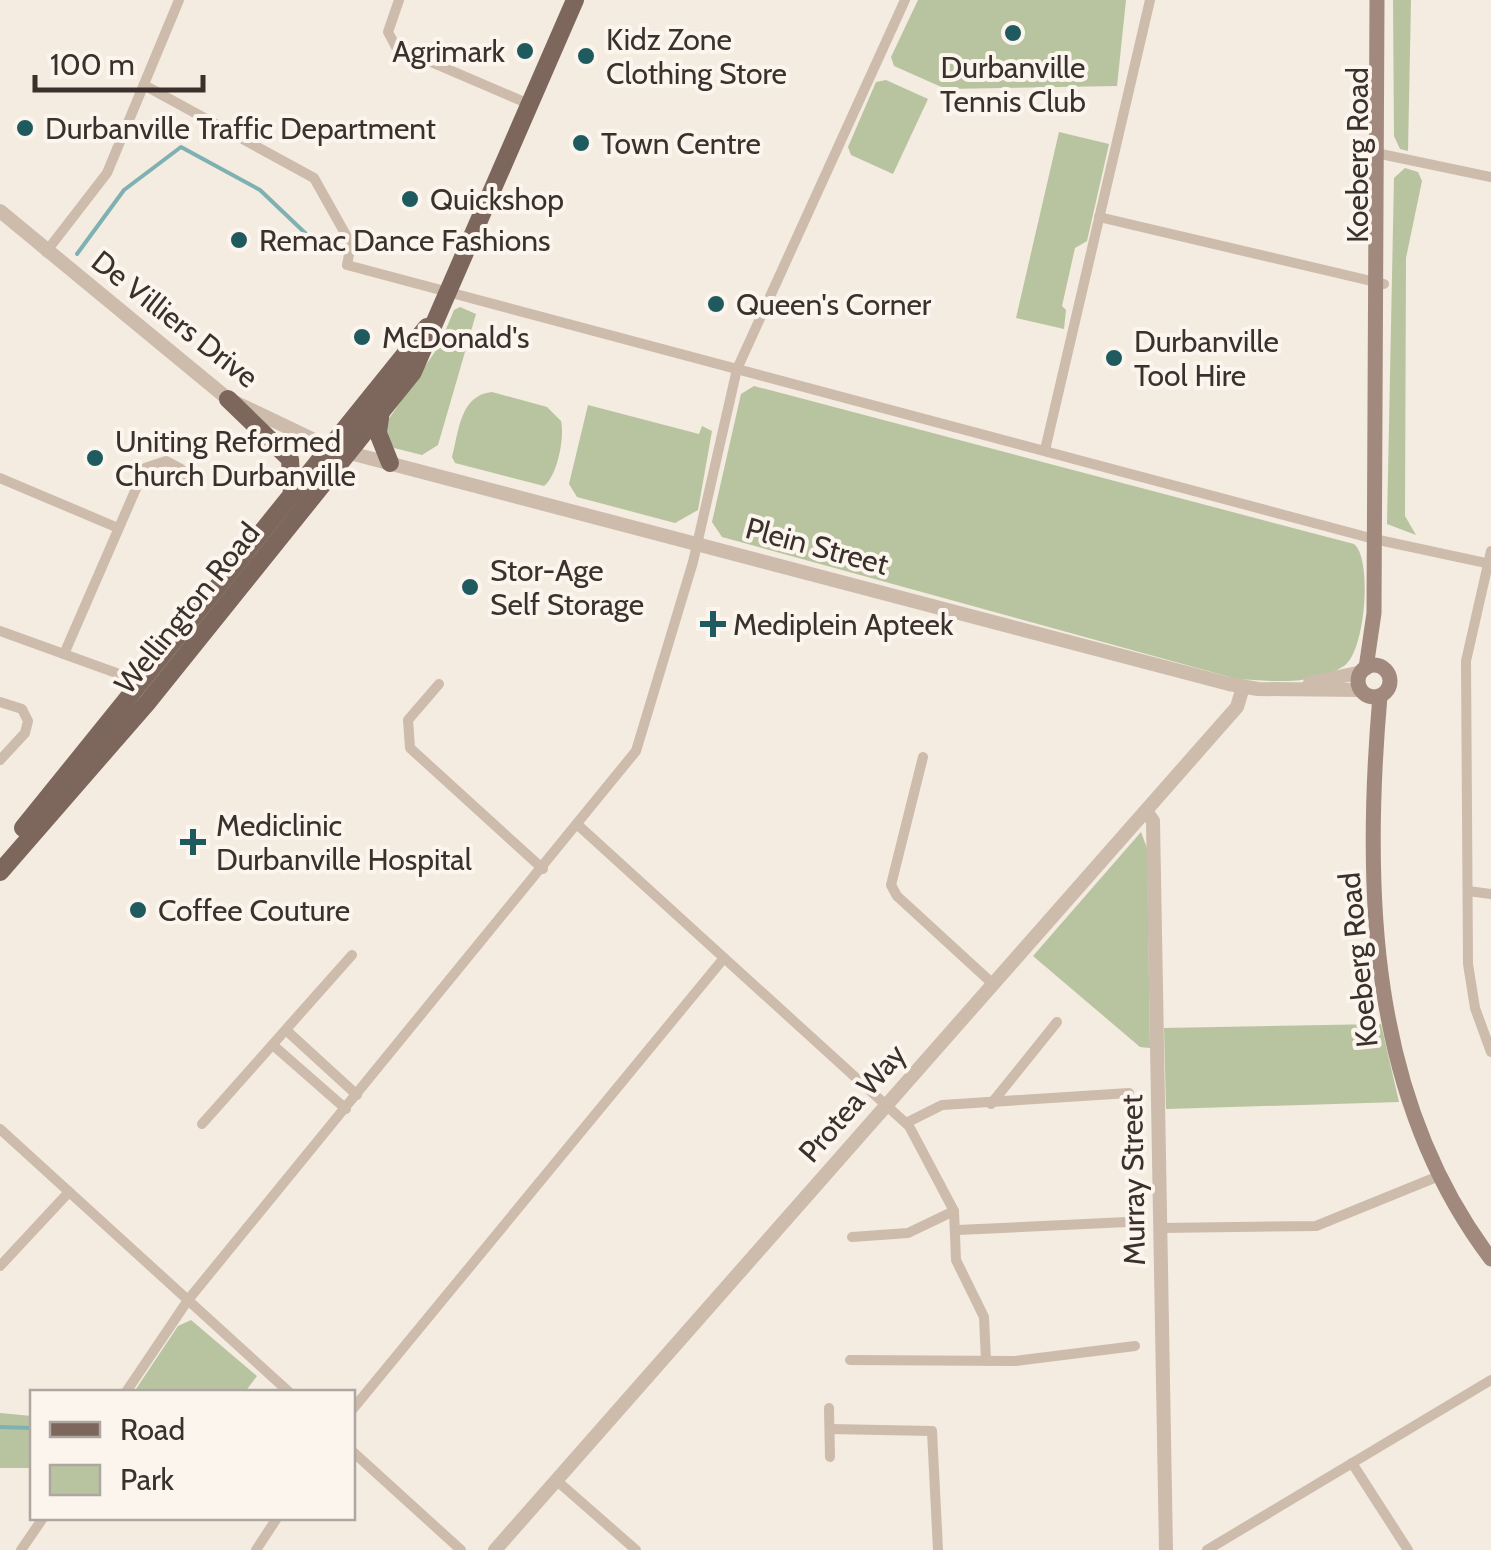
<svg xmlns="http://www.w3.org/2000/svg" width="1491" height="1550" viewBox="0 0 1491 1550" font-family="Cabin,sans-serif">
<rect width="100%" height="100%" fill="#f4ebe1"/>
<g fill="#b8c4a0">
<polygon points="918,0 1126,0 1117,86 946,89 894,66 891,57"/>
<polygon points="1393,0 1411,0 1408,151 1400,149 1394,136"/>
<polygon points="886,80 928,99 893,174 851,155 848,147 876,82"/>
<polygon points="1059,132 1109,144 1087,241 1075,248 1062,306 1066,310 1064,329 1016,318"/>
<polygon points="1405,168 1418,172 1422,181 1406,258 1405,516 1416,535 1387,524 1394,178"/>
<polygon points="460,307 476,314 438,445 422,455 394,448 387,437 388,420 439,346 454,310"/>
<path d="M754,386L1354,544C1373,559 1365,653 1344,666C1315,686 1269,681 1237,679L722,537L712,522L741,394Z"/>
<path d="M492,392L547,407L561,421C565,438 557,476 544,486L455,463L452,457C459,431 460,395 492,392Z"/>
<polygon points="588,405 699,434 702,426 712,431 698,510 675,523 577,497 569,484"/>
<polygon points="1141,832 1147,848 1150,1048 1140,1047 1033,956"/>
<polygon points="1381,1024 1399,1102 1166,1109 1164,1028"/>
<polygon points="191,1320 257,1376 245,1392 134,1392 178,1326"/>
<polygon points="0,1413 32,1416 32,1468 0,1468"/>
</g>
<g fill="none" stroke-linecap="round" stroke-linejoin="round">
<g stroke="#7fb0b2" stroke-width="4">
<polyline points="77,254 124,190 181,147 260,190 323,250"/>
<polyline points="0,1427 32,1428"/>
</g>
<g stroke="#cdbbac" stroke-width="10">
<polyline points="399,0 388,32 396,47 529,104"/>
<polyline points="144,85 314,178 351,244 347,265 1374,539 1491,564"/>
<polyline points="1376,153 1491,177"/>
<polyline points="1099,217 1384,284"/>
<polyline points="46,252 107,173 179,0"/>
<polyline points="1045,450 1150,0"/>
<polyline points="0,478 118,528"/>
<polyline points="1491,551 1466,661 1468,964 1475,1008 1491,1052"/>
<polyline points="0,631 144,683"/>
<polyline points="64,654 145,468 166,461 181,469 191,483"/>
<polyline points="439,684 408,720 410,748 543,869"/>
<polyline points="0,702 22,709 28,721 25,733 0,760"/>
<polyline points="923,757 891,885 897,896 993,984"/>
<polyline points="579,826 909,1126 954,1211 956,1260 984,1317 986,1361"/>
<polyline points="1468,891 1491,894"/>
<polyline points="287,1031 357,1095"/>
<polyline points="274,1046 346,1109"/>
<polyline points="991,1104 1057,1022"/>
<polyline points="906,1123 942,1105 1129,1093"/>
<polyline points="202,1124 352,955"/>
<polyline points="0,1129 289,1392"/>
<polyline points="1161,1228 1316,1226 1439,1176"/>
<polyline points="958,1230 1127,1222"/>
<polyline points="852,1237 908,1233 954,1211"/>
<polyline points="0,1266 69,1192"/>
<polyline points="850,1360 1015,1361 1135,1346"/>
<polyline points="126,1392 188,1300 636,751 693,562 737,369 905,0"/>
<polyline points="829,1408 830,1457"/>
<polyline points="352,1410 724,958"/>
<polyline points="830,1429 932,1431 938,1550"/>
<polyline points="352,1451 461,1550"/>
<polyline points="1352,1463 1408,1550"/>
<polyline points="556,1480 636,1550"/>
<polyline points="21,1550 43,1518"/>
<polyline points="256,1550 277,1518"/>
<polyline points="1207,1550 1491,1380"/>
</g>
<g stroke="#cdbbac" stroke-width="14">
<polyline points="0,211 228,399 331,448 1229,684 1258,689 1361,690"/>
<polyline points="1310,683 1362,672"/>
<polyline points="1146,811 1153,821 1166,1550"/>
<polyline points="495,1550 1237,707 1243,687"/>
</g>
<g stroke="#a18a7d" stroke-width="15">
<circle cx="1374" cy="681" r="16"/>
<polyline points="1366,668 1374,613 1377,0"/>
<path d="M1380,696C1363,890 1369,1098 1491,1259"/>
</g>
<g stroke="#7d675c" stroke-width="18">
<polyline points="228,399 290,459 292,495"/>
<polyline points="381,410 378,433 390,463"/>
<polyline points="23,828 427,327"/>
<polyline points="0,872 147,703 413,372 575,0"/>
</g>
</g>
<g fill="#1f5a5e" stroke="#fbf5ee" stroke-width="4">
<circle cx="1013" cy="33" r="10"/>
<circle cx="525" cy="51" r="10"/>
<circle cx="586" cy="56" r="10"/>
<circle cx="25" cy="128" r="10"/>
<circle cx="581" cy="143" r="10"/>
<circle cx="410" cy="199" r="10"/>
<circle cx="239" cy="240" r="10"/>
<circle cx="716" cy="304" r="10"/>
<circle cx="362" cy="337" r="10"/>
<circle cx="1114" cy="358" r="10"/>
<circle cx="95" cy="458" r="10"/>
<circle cx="470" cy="587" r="10"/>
<path d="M708 609h10v10h10v10h-10v10h-10v-10h-10v-10h10z"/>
<path d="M188 827h10v10h10v10h-10v10h-10v-10h-10v-10h10z"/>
<circle cx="138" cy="910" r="10"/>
</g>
<g text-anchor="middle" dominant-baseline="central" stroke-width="8" stroke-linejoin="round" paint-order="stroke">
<g font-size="30" fill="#3b302b" stroke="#fbf5ee" text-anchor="start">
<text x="606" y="39">Kidz Zone<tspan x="606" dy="34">Clothing Store</tspan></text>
<text x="505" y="51" text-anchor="end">Agrimark</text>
<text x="1013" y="67" text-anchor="middle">Durbanville<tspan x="1013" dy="34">Tennis Club</tspan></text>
<text x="45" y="128">Durbanville Traffic Department</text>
<text x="601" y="143">Town Centre</text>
<text x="430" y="199">Quickshop</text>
<text x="259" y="240">Remac Dance Fashions</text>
<text x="736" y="304">Queen's Corner</text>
<text x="382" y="337">McDonald's</text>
<text x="1134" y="341">Durbanville<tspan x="1134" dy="34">Tool Hire</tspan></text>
<text x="115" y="441">Uniting Reformed<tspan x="115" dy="34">Church Durbanville</tspan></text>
<text x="490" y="570">Stor-Age<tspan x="490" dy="34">Self Storage</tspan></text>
<text x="733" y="624">Mediplein Apteek</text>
<text x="216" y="825">Mediclinic<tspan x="216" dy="34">Durbanville Hospital</tspan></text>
<text x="158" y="910">Coffee Couture</text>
</g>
<g font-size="30" fill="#3b302b" stroke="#fbf5ee">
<text transform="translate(1357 155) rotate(-90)">Koeberg Road</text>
<text transform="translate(175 319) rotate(38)">De Villiers Drive</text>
<text transform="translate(817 546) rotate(15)">Plein Street</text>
<text transform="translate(187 608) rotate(-51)">Wellington Road</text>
<text transform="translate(1358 960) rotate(-96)">Koeberg Road</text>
<text transform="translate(852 1103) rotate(-49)">Protea Way</text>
<text transform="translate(1133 1180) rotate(-91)">Murray Street</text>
</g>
</g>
<rect x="30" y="1390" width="325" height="130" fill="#fbf5ee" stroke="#aea6a0" stroke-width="2.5"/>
<rect x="50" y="1422" width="50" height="15" fill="#7d675c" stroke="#aea6a0" stroke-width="2.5"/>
<text x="120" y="1440" font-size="30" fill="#3b302b">Road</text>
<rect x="50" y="1465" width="50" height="30" fill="#b8c4a0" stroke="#aea6a0" stroke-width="2.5"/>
<text x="120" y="1490" font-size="30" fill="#3b302b">Park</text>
<path d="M35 75v15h168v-15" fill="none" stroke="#3b302b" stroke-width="5"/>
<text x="50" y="75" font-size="30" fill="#3b302b" stroke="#fbf5ee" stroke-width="8" paint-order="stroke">100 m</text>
</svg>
